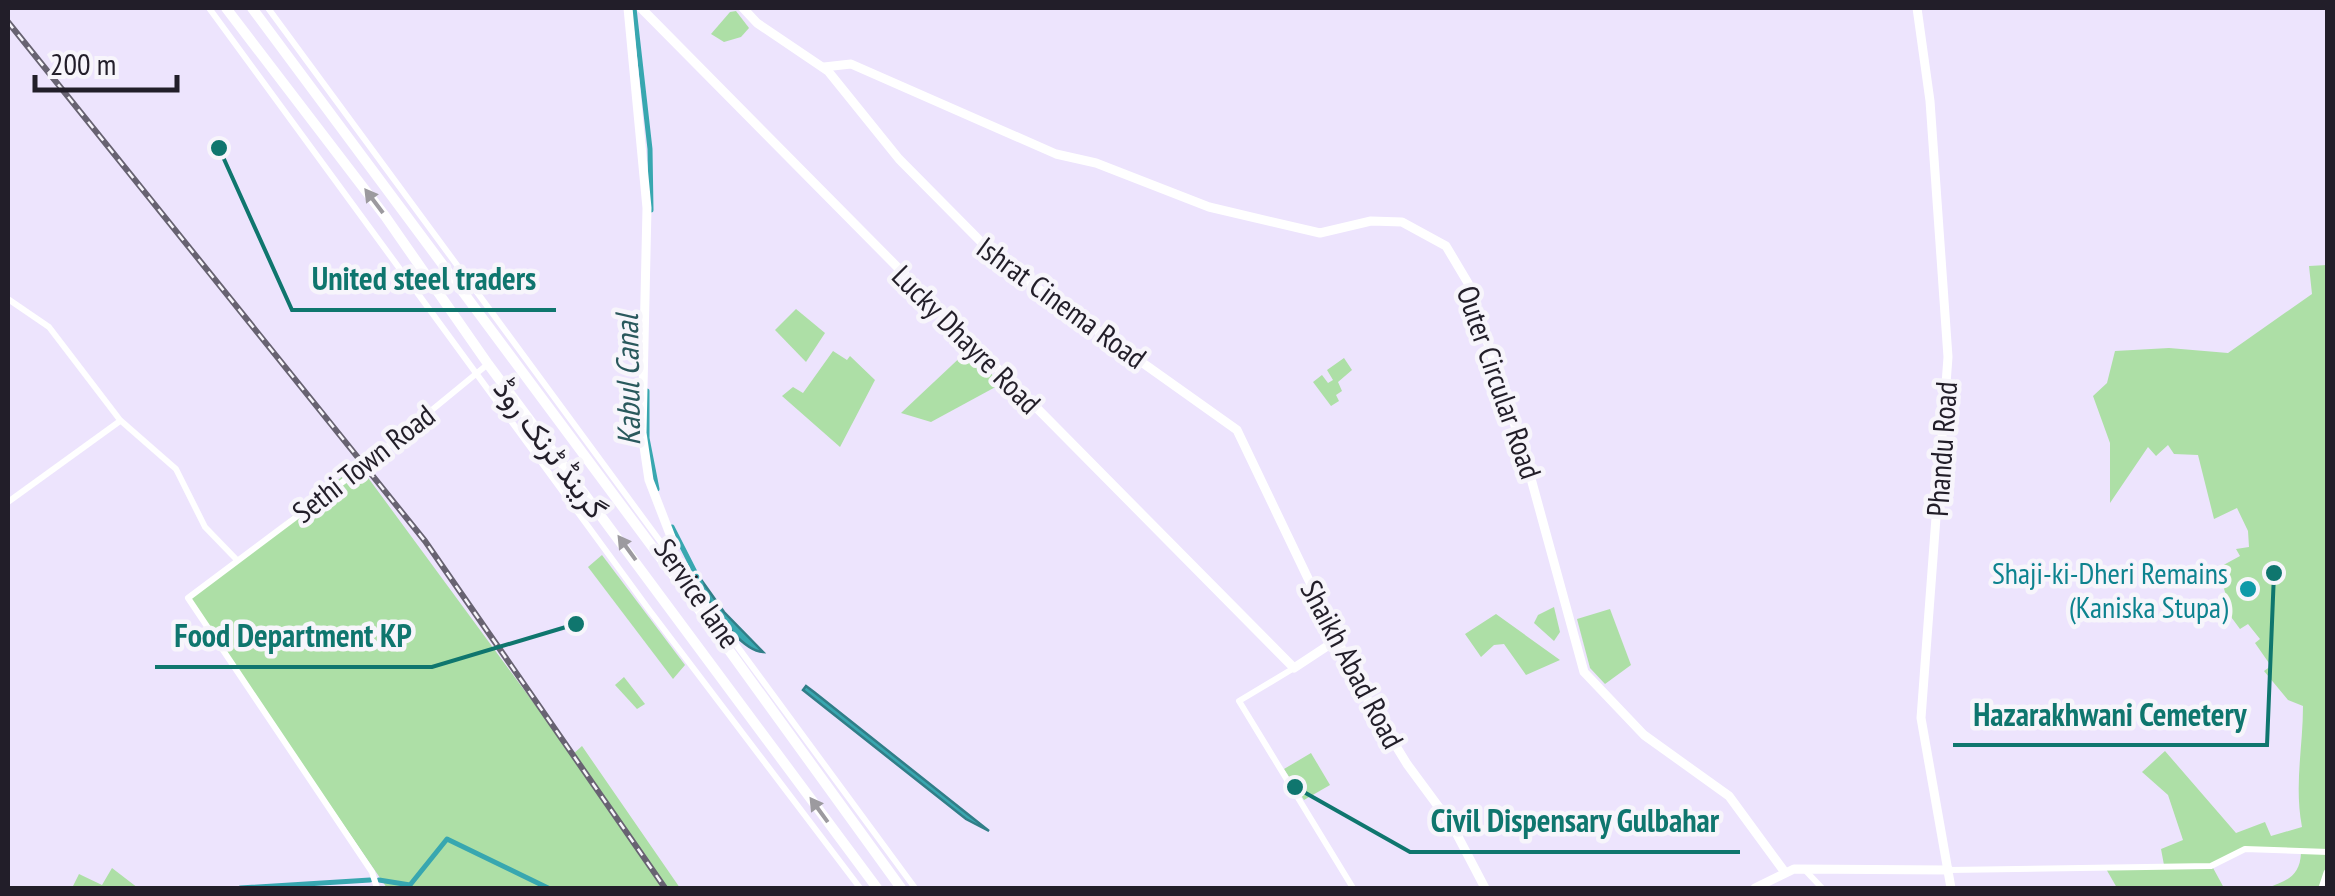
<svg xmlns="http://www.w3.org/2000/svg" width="2335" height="896" viewBox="0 0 2335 896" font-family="'PT Sans Narrow',Vazirmatn,sans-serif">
<rect width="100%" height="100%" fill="#ede4fd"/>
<g fill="#addfa6">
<polygon points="736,11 749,28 741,37 724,42 711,34 730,12"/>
<path d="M2327,265V888H2267C2287,881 2300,876 2301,853L2245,849L2212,866L2224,888H2117L2105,867L2164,865L2161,849L2183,840L2168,795L2142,772L2165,751L2236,833L2265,822L2271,836L2302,827C2294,784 2303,748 2303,706L2288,700L2264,671L2271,666L2255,643L2260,639L2248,624L2240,629L2220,602L2227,599L2218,568L2240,556L2236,549L2249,547L2248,531L2237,508L2214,519L2198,455L2174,454L2168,445L2156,456L2148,447L2110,503V443L2093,396L2107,383L2115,351L2169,348L2228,353L2312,294L2309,266Z"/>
<polygon points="796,309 825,333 806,362 775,330"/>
<polygon points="968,350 1001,384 931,422 901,413"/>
<polygon points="833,351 847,360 850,356 875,380 840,447 782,396 793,387 803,393"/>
<polygon points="1344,358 1352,370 1338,382 1342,391 1336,395 1339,401 1331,406 1313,382 1322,375 1328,383 1333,380 1327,370"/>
<polygon points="358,464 572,755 582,746 680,888 387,888 188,599"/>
<polygon points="602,555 685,665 673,679 588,567"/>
<polygon points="1554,607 1560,632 1554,641 1534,623 1538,615"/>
<polygon points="1610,609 1631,665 1605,684 1590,668 1577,619"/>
<polygon points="1496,614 1560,660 1526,675 1504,644 1494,645 1481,657 1465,634"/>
<polygon points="624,677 645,704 637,709 615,685"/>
<polygon points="1311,753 1330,785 1304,800 1284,769"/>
<polygon points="112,868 138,888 72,888 79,874 102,885"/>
</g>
<g fill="#38a7b0" stroke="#317e88" stroke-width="2.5">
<path d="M702,581L724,612L763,652C738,650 713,605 697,584Z"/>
<polygon points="806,686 814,692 989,831 966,819 808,694 803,690"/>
</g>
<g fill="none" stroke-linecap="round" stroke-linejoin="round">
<g stroke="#38a7b0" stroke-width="5">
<polyline points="634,8 650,149 651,210"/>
<polyline points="647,391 647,438 657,489"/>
<polyline points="672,527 701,584"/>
<polyline points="379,880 410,885 447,839 548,888"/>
<polyline points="240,888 370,880"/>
</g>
<g stroke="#fff" stroke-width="6">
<polyline points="209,8 650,611 860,888"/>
<polyline points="268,8 915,888"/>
<polyline points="8,299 49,327 120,420 176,469 205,527 236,559"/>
<polyline points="8,502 120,421"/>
<polyline points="1294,668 1239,701 1353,888"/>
<polyline points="1804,869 1822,888"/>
<polyline points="1949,870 2211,866 2245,849 2328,852"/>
<polyline points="377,888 372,872 188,598 360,469 488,364"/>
</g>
<g stroke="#fff" stroke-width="9">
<polyline points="628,8 647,208 642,433 649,480 673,542"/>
<polyline points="641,8 1294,668 1338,639"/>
<polyline points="743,8 757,23 828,71 899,159 1001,262 1237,430 1360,687 1407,764 1452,825 1485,888"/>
<polyline points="1917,8 1930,101 1948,357 1921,718 1951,888"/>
<polyline points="824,67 851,64 1056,154 1096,163 1209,207 1320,233 1371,221 1402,222 1446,246 1468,283 1524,453 1584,672 1644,735 1729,796 1784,871"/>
<polyline points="1755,888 1794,869 1949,870"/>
<polyline points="2323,888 2328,873"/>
</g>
<g stroke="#fff" stroke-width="10">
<polyline points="226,8 385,216 488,364 877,888"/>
<polyline points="252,8 723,642 901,888"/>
</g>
<defs>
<polyline id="rail" points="8,22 425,541 665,888"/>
</defs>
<use href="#rail" stroke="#686372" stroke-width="6"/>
<use href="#rail" stroke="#f7f5fb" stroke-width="2.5" stroke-dasharray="8" stroke-linecap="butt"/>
</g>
<defs><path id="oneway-solid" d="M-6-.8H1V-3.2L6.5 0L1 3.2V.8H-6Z" transform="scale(2.5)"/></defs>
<g fill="#9c9a9f">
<use href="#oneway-solid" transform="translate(374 201) rotate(-127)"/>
<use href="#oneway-solid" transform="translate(627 548) rotate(-126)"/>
<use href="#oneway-solid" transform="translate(819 810) rotate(-126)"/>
</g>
<circle fill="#0f9aa8" stroke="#f7f5fb" stroke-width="4" cx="2248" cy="589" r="10"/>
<g text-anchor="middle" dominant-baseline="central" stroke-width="9" stroke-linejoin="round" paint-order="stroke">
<g font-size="30" fill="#221e29" stroke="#f7f5fb">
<text transform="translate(1062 302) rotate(36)">Ishrat Cinema Road</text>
<text transform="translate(967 339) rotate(45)">Lucky Dhayre Road</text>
<text transform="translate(1500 382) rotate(71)">Outer Circular Road</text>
<text transform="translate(551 448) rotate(53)">گرینڈ ٹرنک روڈ</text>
<text transform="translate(1941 449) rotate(-86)">Phandu Road</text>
<text transform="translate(363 463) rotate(-38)">Sethi Town Road</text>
<text transform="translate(698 593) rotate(55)">Service lane</text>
<text transform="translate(1353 664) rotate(62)">Shaikh Abad Road</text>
</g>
<g font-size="30" fill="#0d838f" stroke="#f7f5fb" text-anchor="end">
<text x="2228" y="572">Shaji-ki-Dheri Remains<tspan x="2228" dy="34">(Kaniska Stupa)</tspan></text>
</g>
<g font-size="32" font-style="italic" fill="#2a595d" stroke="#f7f5fb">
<text transform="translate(627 380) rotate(-91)">Kabul Canal</text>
</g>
</g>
<path fill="none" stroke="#0f766e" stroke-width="4" d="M219 148L292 310H556M576 624L432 667H155M2274 573L2267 745H1953M1295 787L1410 852H1740"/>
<g fill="#0f766e" stroke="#f7f5fb" stroke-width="4">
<circle cx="219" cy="148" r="10"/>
<circle cx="576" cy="624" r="10"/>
<circle cx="2274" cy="573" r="10"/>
<circle cx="1295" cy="787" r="10"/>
</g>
<g font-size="32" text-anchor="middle" font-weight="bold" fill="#0f766e" stroke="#f7f5fb" stroke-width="9" stroke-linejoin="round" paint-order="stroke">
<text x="424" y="290">United steel traders</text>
<text x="293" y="647">Food Department KP</text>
<text x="2110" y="726">Hazarakhwani Cemetery</text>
<text x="1575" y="832">Civil Dispensary Gulbahar</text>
</g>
<rect width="2335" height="896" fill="none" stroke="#221e29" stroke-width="20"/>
<path d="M35 75v15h142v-15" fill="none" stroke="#221e29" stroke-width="5"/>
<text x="50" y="75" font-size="30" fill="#221e29" stroke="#f7f5fb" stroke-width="8" paint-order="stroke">200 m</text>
</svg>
